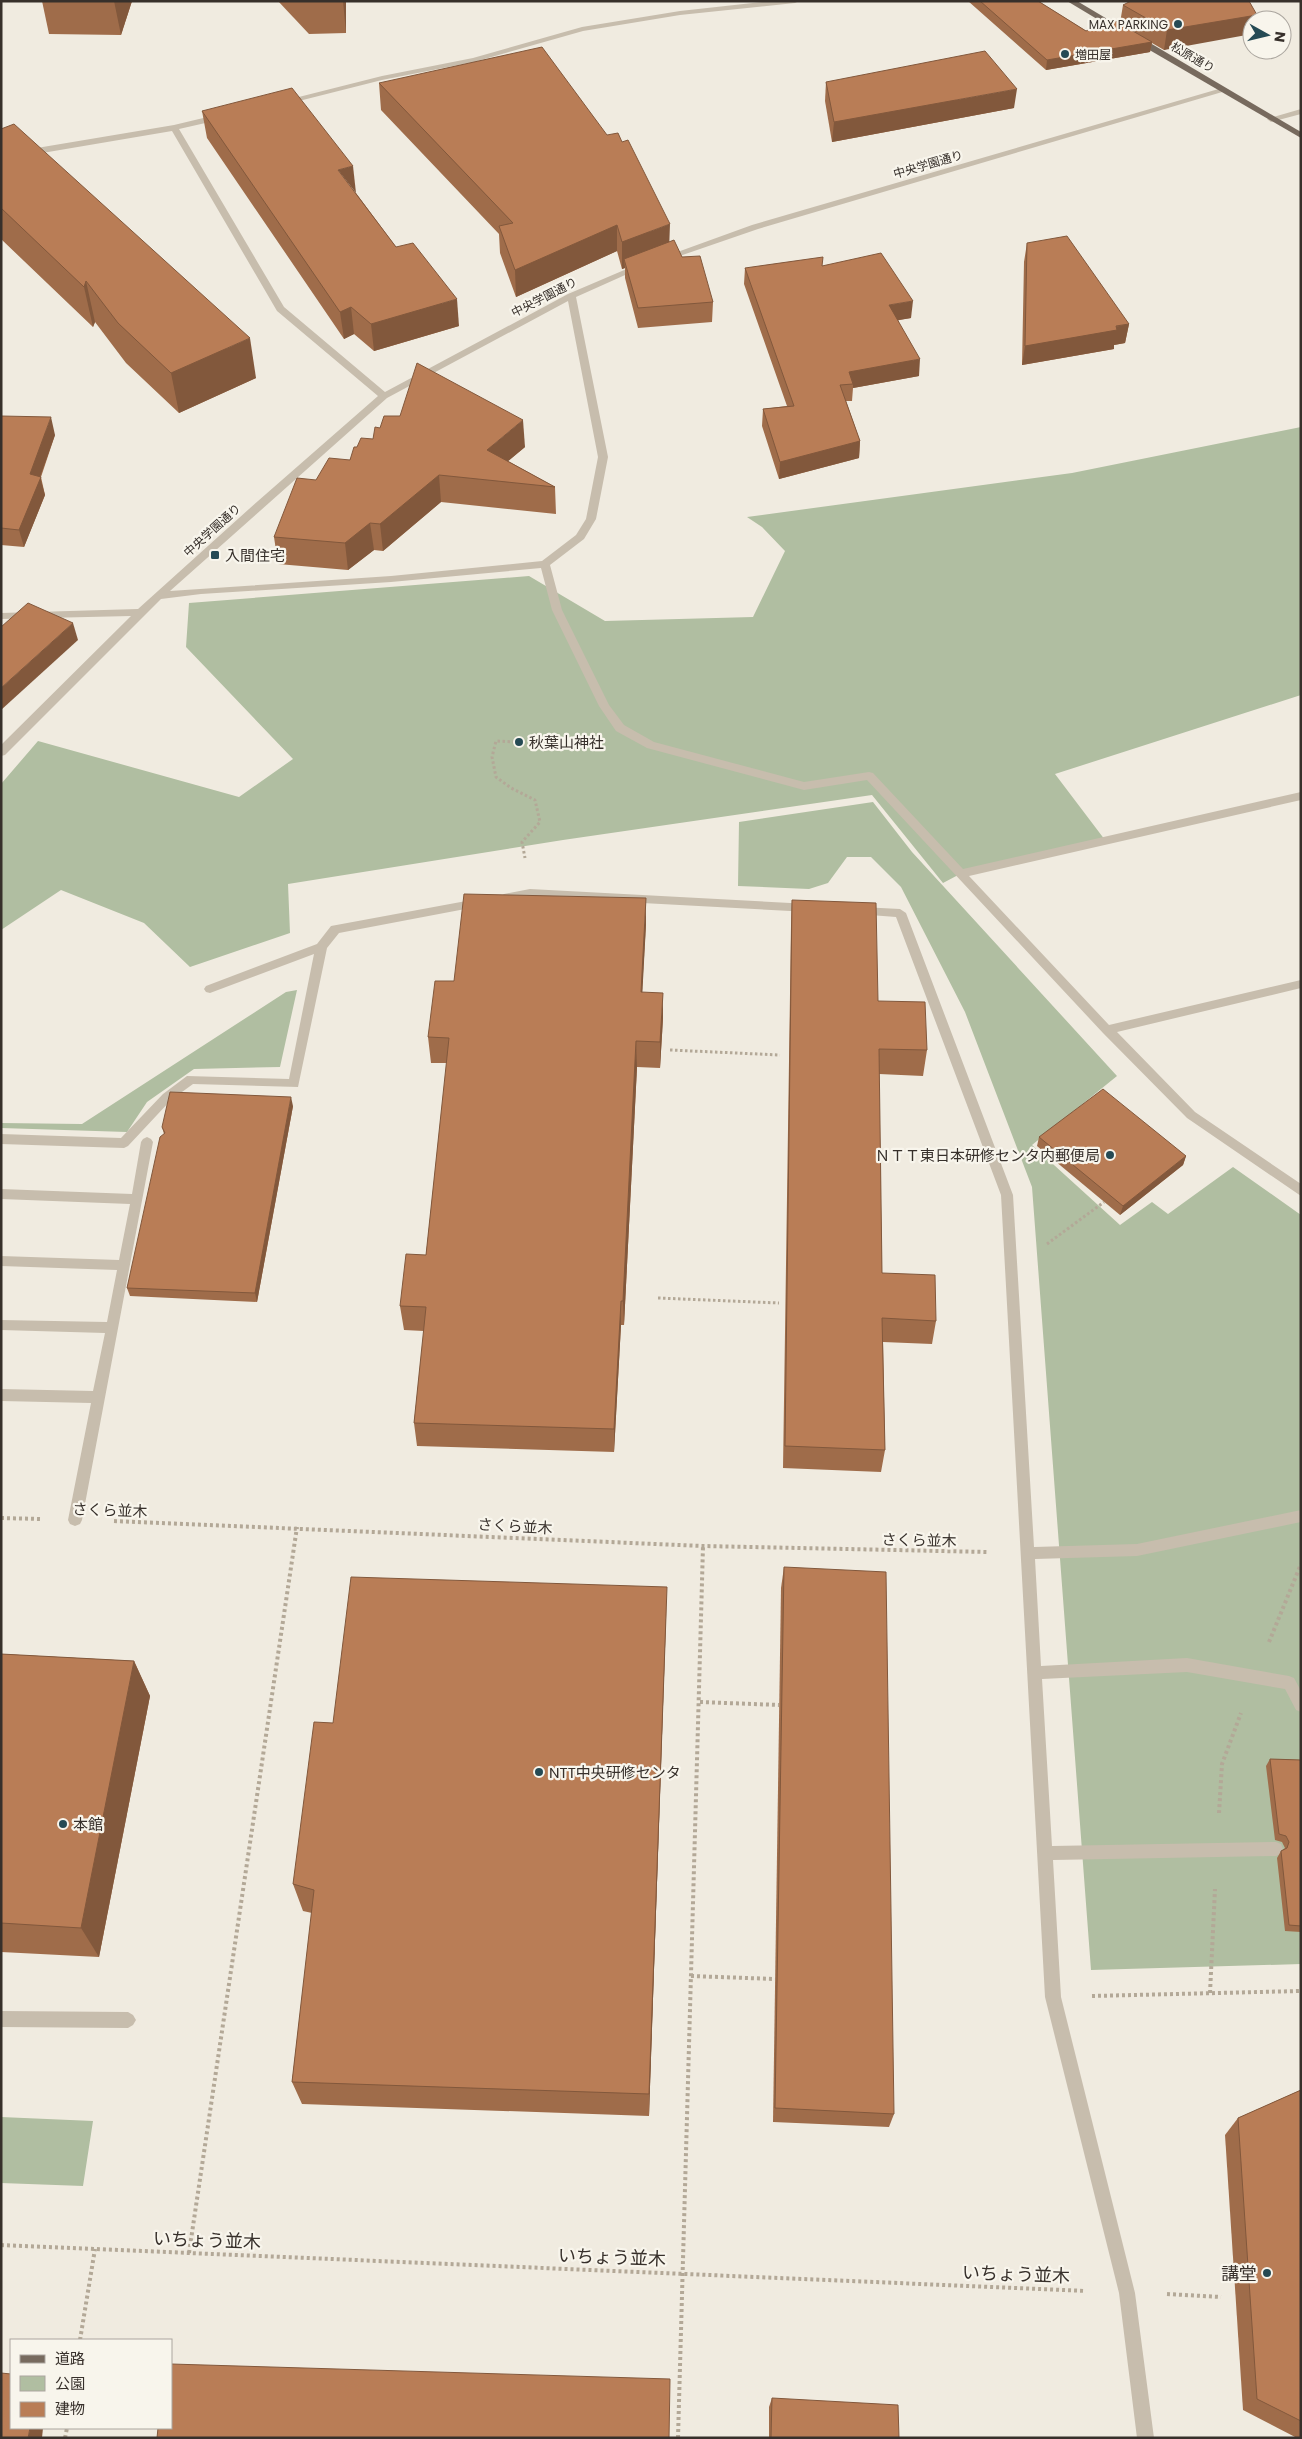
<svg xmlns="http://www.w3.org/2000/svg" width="1302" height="2439" viewBox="0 0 1302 2439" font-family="Poppins,'Noto Sans JP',sans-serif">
<rect width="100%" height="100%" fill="#f0ebe0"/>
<g fill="#b0bea1">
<polygon points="1301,427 1301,695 1055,774 1105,840 960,874 943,883 872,795 563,840 288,884 290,933 190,967 144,923 61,890 1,930 1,784 38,741 239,797 293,759 186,647 189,603 529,576 605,621 753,617 785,551 762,527 747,517 1072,473"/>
<polygon points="873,802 912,852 1117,1076 1032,1145 1120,1225 1152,1202 1168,1214 1233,1167 1301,1215 1301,1964 1091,1970 1032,1187 965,1012 901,887 871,857 847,857 828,883 809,889 738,886 739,822"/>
<polygon points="297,990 280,1067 194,1069 147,1102 127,1132 1,1128 1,1123 82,1124 286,992"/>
<polygon points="1,2117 93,2121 83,2186 1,2183"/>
</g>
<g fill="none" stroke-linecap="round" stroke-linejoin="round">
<g stroke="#b3a897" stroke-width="3" stroke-dasharray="2.5 2.5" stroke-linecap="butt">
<polyline points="515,742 496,741 492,757 496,777 511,788 535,800 540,822 522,842 525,858"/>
<polyline points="670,1050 780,1055"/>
<polyline points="1047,1244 1104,1202"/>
<polyline points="658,1298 779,1303"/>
</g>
<g stroke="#b3a897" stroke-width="4" stroke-dasharray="3 3" stroke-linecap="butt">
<polyline points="1,1518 40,1519"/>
<polyline points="114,1521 703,1546 989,1552"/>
<polyline points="1269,1642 1301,1564"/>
<polyline points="700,1702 779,1705"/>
<polyline points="1219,1813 1222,1764 1241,1713"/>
<polyline points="691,1976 775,1979"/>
<polyline points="1210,1993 1215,1889"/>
<polyline points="1092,1996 1301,1991"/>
<polyline points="1,2245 1086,2291"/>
<polyline points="189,2253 297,1527"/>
<polyline points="1167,2294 1221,2297"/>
<polyline points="80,2340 95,2249"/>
<polyline points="65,2438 67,2428"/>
<polyline points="678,2438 703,1546"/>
</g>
<g fill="#c7bdad" fill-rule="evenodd">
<polygon points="770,1 799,1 795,3 680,15 583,31 474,62 382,80 283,105 279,102 382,76 473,58 582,27 680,11"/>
<polygon points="1222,88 1229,90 758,229 668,260 661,258 752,225"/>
<polygon points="1301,109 1301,114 1271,122 1267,119"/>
<path d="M220,114L223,115V119L179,129L284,307L385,392L568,294L636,265L643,267L576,297L608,457L596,519L584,539L550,565L562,610L609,705L624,725L654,742L804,782L869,772L873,773L963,869L1301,792V800L969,876L1109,1025L1301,980V988L1117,1032L1195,1112L1301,1184V1196L1187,1118L1103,1033L867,780L804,790L647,748L616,731L599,706L552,610L541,568L391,582L201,594L161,599L5,755L1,756V745L131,616L1,619V613L138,609L249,509L378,396L277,311L172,131L1,160V154L174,125ZM568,301L598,457L586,519L576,535L542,561L391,576L170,591L387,398Z"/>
<polygon points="530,889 809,904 815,908 809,912 530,897 504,902 498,898 504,894"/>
<polygon points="477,899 481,900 483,903 481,906 339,933 327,948 298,1087 193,1084 171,1100 128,1146 124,1148 1,1144 1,1134 121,1138 163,1094 187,1076 289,1079 314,954 210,993 206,992 204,989 206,986 317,944 331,926"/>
<polygon points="861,907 900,909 906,913 1013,1195 1034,1547 1137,1544 1301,1510 1301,1522 1137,1556 1035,1559 1041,1666 1187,1658 1289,1676 1294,1678 1301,1691 1301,1712 1296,1710 1285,1689 1187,1672 1042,1679 1052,1846 1276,1842 1281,1844 1283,1849 1281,1854 1276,1856 1053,1860 1061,1997 1135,2293 1154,2438 1137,2438 1119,2293 1045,1997 1001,1195 896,917 857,914 855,911 857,908"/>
<polygon points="147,1137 151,1139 153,1142 82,1520 80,1524 75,1526 70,1524 68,1520 91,1403 1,1401 1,1389 93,1391 105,1333 1,1330 1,1320 107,1322 117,1270 1,1266 1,1256 119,1260 130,1204 1,1199 1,1189 132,1194 141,1142 143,1139"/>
<polygon points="1,2011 128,2012 133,2015 136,2020 133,2025 128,2028 1,2027"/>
</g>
<g fill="#776a5e" fill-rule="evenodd">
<polygon points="1067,1 1077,1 1124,29 1117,31"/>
<polygon points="1134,37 1140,37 1301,132 1301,138 1134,41"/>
</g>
</g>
<g fill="#9f6c4a">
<polygon points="42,1 132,1 121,35 49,34"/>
<polygon points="278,1 346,1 346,33 309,34"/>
<polygon points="968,1 1038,1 1086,31 1120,23 1123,5 1257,15 1256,20 1252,20 1164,50 1152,43 1150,52 1046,70"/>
<polygon points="826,82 1014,108 832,142 825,101"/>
<polygon points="379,83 669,242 682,257 713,302 712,322 638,328 625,278 625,268 622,269 617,251 516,297 500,253 499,234 381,110"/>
<polygon points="202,111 356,193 396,247 459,326 374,351 354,334 344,339 207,138"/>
<polygon points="1,129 256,378 179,413 126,363 95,322 93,327 1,239"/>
<polygon points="1027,243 1129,324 1125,343 1114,345 1114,349 1022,365 1024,262"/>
<polygon points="745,268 911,318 898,320 919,376 853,388 852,401 846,401 860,441 859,458 779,479 762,426 763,409 787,406 744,284"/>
<polygon points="1,416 55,435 41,477 45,495 24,547 1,545"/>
<polygon points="373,439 525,447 508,461 555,487 556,514 441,502 383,551 374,550 348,570 278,564 274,537 316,480 350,460 357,447"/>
<polygon points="792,900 878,1001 927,1050 923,1076 879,1074 882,1273 936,1321 932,1344 883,1342 885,1450 881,1472 783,1468 791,926"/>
<polygon points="646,924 642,992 663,1018 660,1068 637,1067 624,1325 621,1325 614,1452 417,1446 414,1423 424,1331 404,1330 400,1306 426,1255 447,1063 431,1063 428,1037 454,981"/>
<polygon points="293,1106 257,1302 130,1296 127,1288 164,1134 162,1127"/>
<polygon points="1039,1137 1186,1156 1183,1165 1120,1215 1037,1146"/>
<polygon points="784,1567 894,2114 889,2127 773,2122 781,1588"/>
<polygon points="666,1619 649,2116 302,2104 292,2082 312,1913 303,1911 293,1884 333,1723"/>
<polygon points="1,1654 134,1661 150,1696 99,1957 1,1952"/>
<polygon points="1270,1759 1301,1760 1301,1932 1285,1931 1277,1858 1281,1851 1284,1849 1285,1848 1282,1842 1275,1840 1266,1766"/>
<polygon points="1301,2090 1301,2438 1297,2438 1243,2410 1225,2135 1238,2118"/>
<polygon points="772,2398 899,2438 769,2438 769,2407"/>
</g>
<g fill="#82583c">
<polygon points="114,1 132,1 121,35"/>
<polygon points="343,1 346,1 346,33"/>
<polygon points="1257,15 1256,20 1252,20 1252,34 1164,50 1167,30"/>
<polygon points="1152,42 1150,52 1046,70 1047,60"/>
<polygon points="1017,89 1014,108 832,142 834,122"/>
<polygon points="353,166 356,193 338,170"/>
<polygon points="670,224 669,251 624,259 625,268 622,269 622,242"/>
<polygon points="617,225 617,251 516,297 515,270"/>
<polygon points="86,281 95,322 93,327 84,287"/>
<polygon points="457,299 459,326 374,351 371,324"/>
<polygon points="913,301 911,318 888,322 889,305"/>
<polygon points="351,307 354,334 344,339 340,312"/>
<polygon points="1129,324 1125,343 1114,345 1114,349 1022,365 1025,346"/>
<polygon points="250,338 256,378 179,413 171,373"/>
<polygon points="920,359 919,376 853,388 853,384 849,372"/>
<polygon points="51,417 55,435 40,477 45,495 24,547 19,530 30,474"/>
<polygon points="523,420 525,447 489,477 487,450"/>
<polygon points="860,441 859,458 779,479 780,462"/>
<polygon points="439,475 441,502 383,551 380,524"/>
<polygon points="370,523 374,550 348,570 345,543"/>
<polygon points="73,623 78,640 1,710 1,688"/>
<polygon points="646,898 646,924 641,1018 641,992"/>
<polygon points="663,993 663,1018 660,1068 660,1042"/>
<polygon points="636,1041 637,1067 624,1325 623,1301"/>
<polygon points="291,1097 293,1106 257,1302 255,1293"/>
<polygon points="1186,1156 1183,1165 1120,1215 1123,1206"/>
<polygon points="621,1301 621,1325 614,1452 614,1429"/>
<polygon points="667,1587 666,1619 649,2116 649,2094"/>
<polygon points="134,1661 150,1696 99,1957 81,1928"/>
<polygon points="30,2428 43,2428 42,2438 28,2438"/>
</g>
<g fill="#b97d56" stroke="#82583c">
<polygon points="980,1 1038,1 1086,31 1112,19 1152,42 1047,60"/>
<polygon points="1131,1 1249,1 1257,15 1167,30 1123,5"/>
<polygon points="542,47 607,135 618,133 622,142 628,140 670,224 622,242 617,225 515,270 499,226 513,223 379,83"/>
<polygon points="985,51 1017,89 834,122 826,82"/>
<polygon points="292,88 353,166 338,170 396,247 413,243 457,299 371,324 351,307 340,312 202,111"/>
<polygon points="14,124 250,338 171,373 118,323 86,281 84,287 1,208 1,129"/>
<polygon points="1067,236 1129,324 1116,326 1117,330 1025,346 1027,243"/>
<polygon points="674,240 682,257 700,256 713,302 638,308 624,259"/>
<polygon points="881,253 913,301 889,305 920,359 849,372 853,384 840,385 860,441 780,462 763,409 794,406 745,268 823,257 822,266"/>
<polygon points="417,363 523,420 487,450 555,487 439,475 380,524 370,523 345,543 274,537 297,478 316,480 329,458 350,460 354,447 357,447 361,438 373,439 375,427 380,428 384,416 400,416"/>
<polygon points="1,416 51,417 30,474 41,477 19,530 1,528"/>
<polygon points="28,603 73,623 1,688 1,627"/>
<polygon points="464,894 646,898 641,992 663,993 660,1042 636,1041 623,1301 621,1301 614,1429 414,1423 426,1307 400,1306 406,1254 426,1255 449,1038 428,1037 435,981 454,981"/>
<polygon points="792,900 876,903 878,1001 925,1002 927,1050 879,1049 882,1273 935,1275 936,1321 882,1318 885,1450 785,1446"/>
<polygon points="1103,1089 1186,1156 1123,1206 1039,1137"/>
<polygon points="170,1092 291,1097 255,1293 127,1288 160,1137 165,1133 162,1127"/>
<polygon points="784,1567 886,1572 894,2114 775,2108"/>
<polygon points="351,1577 667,1587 649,2094 292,2082 314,1890 293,1884 314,1722 333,1723"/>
<polygon points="1,1654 134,1661 81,1928 1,1923"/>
<polygon points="1270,1759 1301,1760 1301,1926 1289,1925 1281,1851 1287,1848 1289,1842 1286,1836 1279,1834"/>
<polygon points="1301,2090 1301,2421 1257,2399 1238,2118"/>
<polygon points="171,2364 670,2379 669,2438 157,2438 158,2428 171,2428"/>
<polygon points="1,2373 11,2374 11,2428 30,2428 28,2438 1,2438"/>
<polygon points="772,2398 898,2405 899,2438 771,2438"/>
</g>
<g fill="#254a54" stroke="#f8f5ec" stroke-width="2">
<circle cx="1178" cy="24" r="5"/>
<circle cx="1065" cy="54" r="5"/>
<rect x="210" y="550" width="10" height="10" rx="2.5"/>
<circle cx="519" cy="742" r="5"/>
<circle cx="1110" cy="1155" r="5"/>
<circle cx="539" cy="1772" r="5"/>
<circle cx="63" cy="1824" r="5"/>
<circle cx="1267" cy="2273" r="5"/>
</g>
<g text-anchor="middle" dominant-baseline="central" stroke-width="4.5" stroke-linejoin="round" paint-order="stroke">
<g font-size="12" fill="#37302b" stroke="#f8f5ec" text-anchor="end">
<text x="1168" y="24">MAX PARKING</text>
<text x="1075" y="54" text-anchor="start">増田屋</text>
</g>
<g font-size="12" fill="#37302b" stroke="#f8f5ec">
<text transform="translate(1193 57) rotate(30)">松原通り</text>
<text transform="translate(928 164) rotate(-16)">中央学園通り</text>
<text transform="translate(544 297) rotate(-27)">中央学園通り</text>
<text transform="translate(212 530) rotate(-42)">中央学園通り</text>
</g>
<g font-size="15" fill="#37302b" stroke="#f8f5ec" text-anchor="start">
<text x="225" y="555">入間住宅</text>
<text x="529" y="742">秋葉山神社</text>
<text x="1100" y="1155" text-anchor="end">ＮＴＴ東日本研修センタ内郵便局</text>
<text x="549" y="1772">NTT中央研修センタ</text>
<text x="73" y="1824">本館</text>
</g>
<g font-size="15" fill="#37302b" stroke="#f8f5ec">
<text transform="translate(110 1510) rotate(2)">さくら並木</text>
<text transform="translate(515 1526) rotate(3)">さくら並木</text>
<text transform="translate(919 1540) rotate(1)">さくら並木</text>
</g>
<g font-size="18" fill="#37302b" stroke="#f8f5ec">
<text transform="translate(207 2240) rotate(2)">いちょう並木</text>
<text transform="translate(612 2257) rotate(2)">いちょう並木</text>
<text transform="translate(1016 2274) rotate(2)">いちょう並木</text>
</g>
<g font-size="18" fill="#37302b" stroke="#f8f5ec" text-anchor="end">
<text x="1257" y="2273">講堂</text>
</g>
</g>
<rect width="1302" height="2439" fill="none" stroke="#37302b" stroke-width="5"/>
<rect x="10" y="2339" width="162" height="90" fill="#f8f5ec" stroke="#aba69f"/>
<rect x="20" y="2355" width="25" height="8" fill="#776a5e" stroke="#aba69f"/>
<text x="55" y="2364" font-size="15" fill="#37302b">道路</text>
<rect x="20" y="2376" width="25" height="15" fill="#b0bea1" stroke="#aba69f"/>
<text x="55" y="2389" font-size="15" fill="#37302b">公園</text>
<rect x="20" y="2402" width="25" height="15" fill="#b97d56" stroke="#aba69f"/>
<text x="55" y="2414" font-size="15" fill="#37302b">建物</text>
<g transform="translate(1267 35) rotate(98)"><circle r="24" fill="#f8f5ec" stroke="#aba69f"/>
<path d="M0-4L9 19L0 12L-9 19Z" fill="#254a54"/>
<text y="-8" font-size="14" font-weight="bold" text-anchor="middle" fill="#37302b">N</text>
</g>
</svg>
